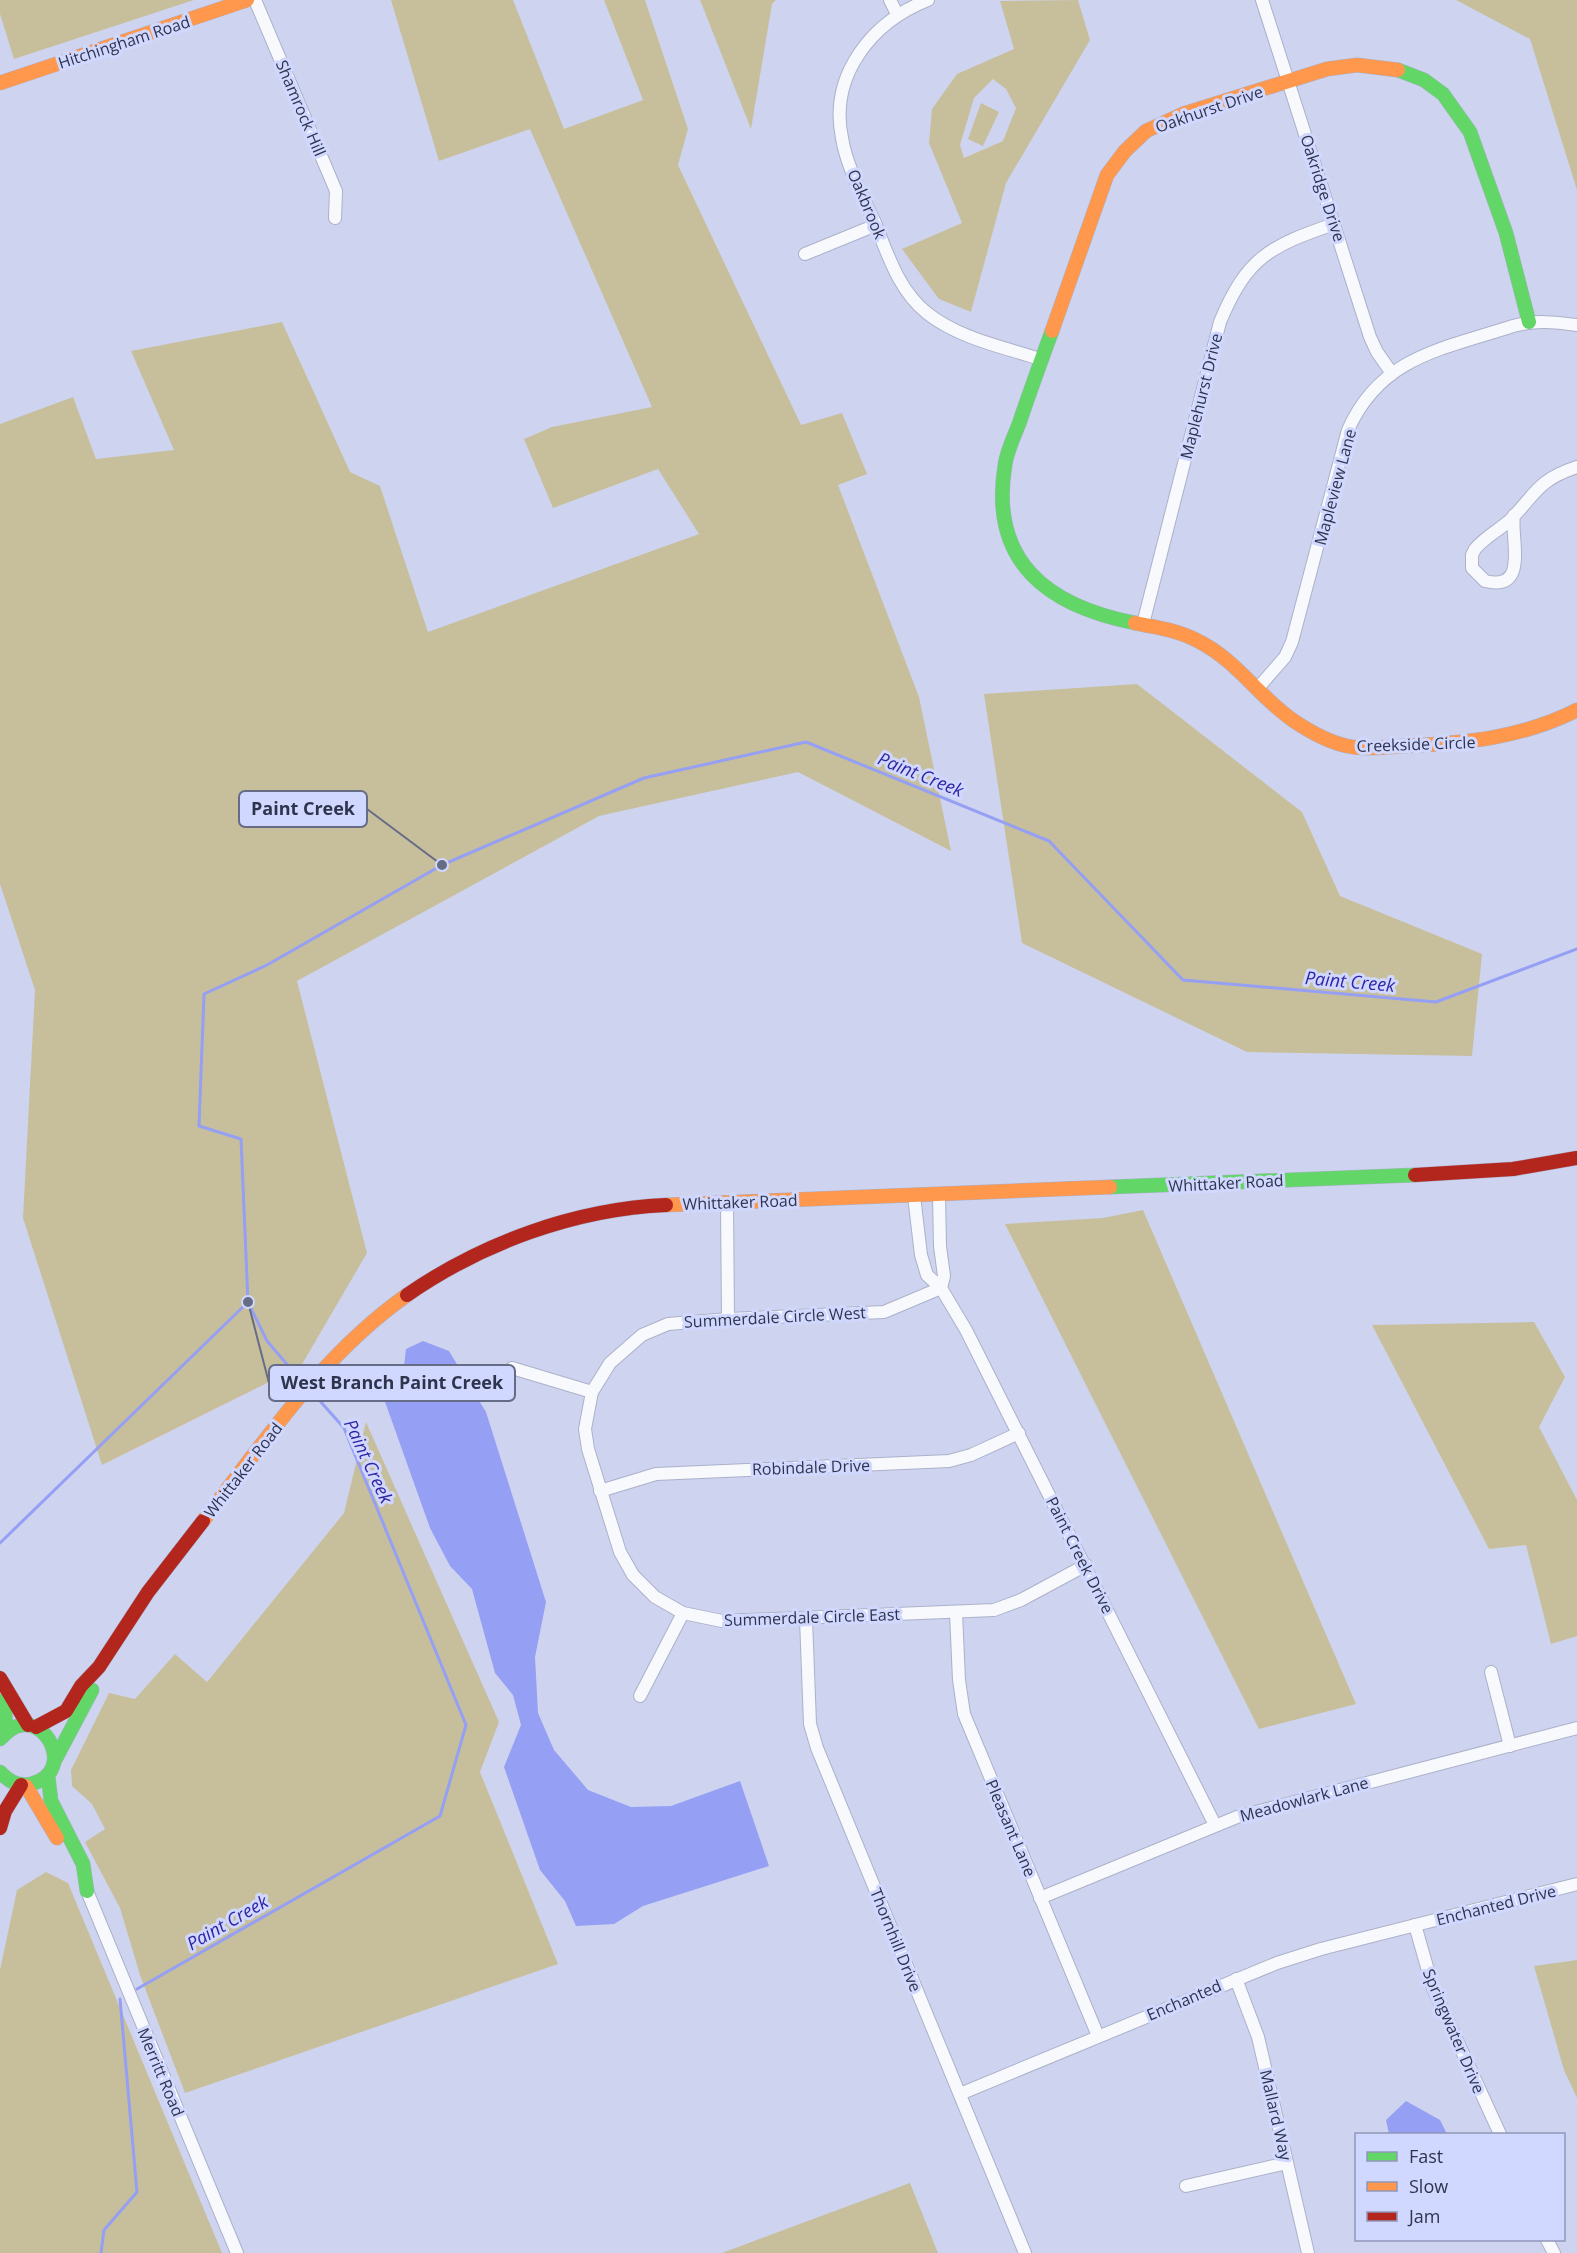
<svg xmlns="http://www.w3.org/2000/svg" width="1577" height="2253" viewBox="0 0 1577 2253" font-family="'Open Sans',sans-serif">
<rect width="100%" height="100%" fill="#ced4f0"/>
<g fill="#c7bf9c" fill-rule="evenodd">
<polygon points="0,0 194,0 14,59 0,14"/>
<polygon points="391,0 513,0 564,129 643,100 604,0 645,0 688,129 678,165 801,425 842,413 867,474 838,485 919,697 951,851 798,772 599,816 297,981 367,1253 301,1366 102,1465 23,1218 35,990 0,884 0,424 73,397 96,459 174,450 131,351 282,322 350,472 380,486 428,632 699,534 658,469 553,508 524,439 552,427 652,407 530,129 439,161"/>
<polygon points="700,0 776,0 772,4 751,129"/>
<path d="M1078,0L1090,40L1006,183L971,312L939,299L902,249L962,223L929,143L932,109L957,74L1014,49L1000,1ZM993,79L1006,89L1016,108L1003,141L964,158L960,145L974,98Z"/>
<polygon points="1456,0 1577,0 1577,190 1530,39"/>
<polygon points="981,103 999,112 983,146 968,139"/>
<polygon points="1137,684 1302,812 1340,896 1482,954 1472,1056 1247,1052 1022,943 984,694"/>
<polygon points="1143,1210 1356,1704 1259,1729 1005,1224 1103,1218"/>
<polygon points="1534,1322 1565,1377 1539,1427 1577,1500 1577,1636 1551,1644 1526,1545 1489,1549 1372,1325"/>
<polygon points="366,1422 499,1722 480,1772 558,1964 185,2093 140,1975 120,1908 85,1842 105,1829 92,1804 72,1786 71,1770 109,1693 135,1699 175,1654 207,1682 344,1513"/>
<polygon points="46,1872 68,1883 222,2253 0,2253 0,1970 17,1890"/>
<polygon points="1577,1960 1577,2098 1564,2070 1534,1966"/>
<polygon points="910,2183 938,2253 722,2253"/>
</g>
<g fill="#959ff4">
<polygon points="423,1341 449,1351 486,1412 546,1602 535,1657 538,1713 554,1750 588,1790 631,1807 671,1806 740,1781 769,1866 643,1906 614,1924 576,1926 565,1901 540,1870 504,1767 521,1725 513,1695 495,1673 472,1589 450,1566 430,1528 384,1399 387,1382 404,1366 406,1349"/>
<polygon points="1406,2101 1440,2120 1447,2134 1389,2134 1386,2120"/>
</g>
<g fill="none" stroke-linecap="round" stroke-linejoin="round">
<g stroke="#959ff4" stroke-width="3">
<polyline points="303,1383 267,1341 248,1302 241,1139 199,1126 204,994 267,965 442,865 644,778 806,742 1049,841 1183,980 1436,1002 1577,949"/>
<polyline points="0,1543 248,1302"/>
<polyline points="137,1989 440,1816 466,1725 344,1428 312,1392"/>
<polyline points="101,2253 104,2230 137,2192 120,1999"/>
</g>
<defs>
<g id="street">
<polyline points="255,0 336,191 335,218"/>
<polyline points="890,0 897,14"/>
<path d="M928,0C872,22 829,75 842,138C847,168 863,196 875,223C888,255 899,291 927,313C958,338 1003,347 1040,359"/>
<polyline points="1262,0 1370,337 1377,352 1391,372"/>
<polyline points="805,254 876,225"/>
<path d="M1514,515C1510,538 1530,592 1485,581L1472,568V555L1475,549C1484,538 1497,531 1508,522C1536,495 1535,481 1577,467"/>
<path d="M1143,624L1220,322C1247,257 1270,246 1334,224"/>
<path d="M1258,688L1285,657L1292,642L1348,430C1381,356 1443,349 1513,326C1535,320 1555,322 1577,325"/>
<polyline points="939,1195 940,1246 944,1276 941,1288"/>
<polyline points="914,1196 921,1255 927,1275 941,1288 966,1330 1215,1825"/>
<polyline points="727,1204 728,1319"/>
<polyline points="941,1288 884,1312 728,1319 668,1324 642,1335 610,1363 592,1392 585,1429 588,1449 620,1552 633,1575 655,1597 683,1613 722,1621 994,1610 1021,1600 1086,1565"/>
<polyline points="512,1368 592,1392"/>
<polyline points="600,1491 656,1474 949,1461 971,1455 1019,1433"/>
<polyline points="956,1613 959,1680 964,1714 1098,2036"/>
<polyline points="806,1619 810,1724 817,1748 1025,2253"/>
<polyline points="1491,1672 1510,1746"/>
<polyline points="640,1696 683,1613"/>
<polyline points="87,1891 237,2253"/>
<polyline points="1040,1898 1237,1817 1577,1728"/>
<polyline points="1415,1925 1433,1988 1500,2134"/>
<polyline points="1236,1979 1258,2037 1308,2253"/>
<polyline points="960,2094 1277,1963 1321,1949 1577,1884"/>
<polyline points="1186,2186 1287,2163"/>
<polyline points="1547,2240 1554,2253"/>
</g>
<g id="fast">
<polyline points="1398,70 1424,80 1443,94 1470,132 1506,233 1529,322"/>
<path d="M1052,331C1041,361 1030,391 1020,421C1015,435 1007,450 1005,465C989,562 1048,606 1135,623"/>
<polyline points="1110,1187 1415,1175"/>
<polyline points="0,1701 5,1713 6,1732"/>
<path d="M0,1739C4,1735 10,1729 15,1727C46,1713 75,1770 34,1783C20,1788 9,1782 0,1772"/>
<polyline points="55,1760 92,1690"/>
<polyline points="48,1776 51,1801 83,1864 87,1891"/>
</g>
<g id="slow">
<polyline points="0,83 247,0"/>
<polyline points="1052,331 1107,175 1125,151 1146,131 1183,114 1327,69 1357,65 1398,70"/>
<path d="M1135,623C1157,627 1180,631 1200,642C1237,661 1260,698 1294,721C1309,731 1328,742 1347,746C1366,750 1386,747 1405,746C1466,743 1522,738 1577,710"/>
<polyline points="666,1205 1110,1187"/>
<path d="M203,1521C265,1441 323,1354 407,1295"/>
<polyline points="26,1786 57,1838"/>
</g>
<g id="jam">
<polyline points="1415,1175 1513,1169 1577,1158"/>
<path d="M407,1295C482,1243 575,1209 666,1205"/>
<polyline points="0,1678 28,1725"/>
<polyline points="36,1727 66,1711 81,1686 99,1667 148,1592 203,1521"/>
<polyline points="0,1828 5,1811 21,1785"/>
</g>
</defs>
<use href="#street" stroke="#acb1c9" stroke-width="14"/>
<use href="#fast" stroke="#acb1c9" stroke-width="15"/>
<use href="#slow" stroke="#acb1c9" stroke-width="15"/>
<use href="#jam" stroke="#acb1c9" stroke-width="15"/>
<use href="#street" stroke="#f8f9fd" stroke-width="12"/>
<use href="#fast" stroke="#63d668" stroke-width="14"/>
<use href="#slow" stroke="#ff974d" stroke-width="14"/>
<use href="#jam" stroke="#b3261e" stroke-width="14"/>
</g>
<g text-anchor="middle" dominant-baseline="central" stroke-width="6" stroke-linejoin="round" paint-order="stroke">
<g font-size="16" fill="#2f344d" stroke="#d1d8ff">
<text transform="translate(124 42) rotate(-18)">Hitchingham Road</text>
<text transform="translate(301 108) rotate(67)">Shamrock Hill</text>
<text transform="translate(1209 109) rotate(-19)">Oakhurst Drive</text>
<text transform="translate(1323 188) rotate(72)">Oakridge Drive</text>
<text transform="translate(867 204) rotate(67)">Oakbrook</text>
<text transform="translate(1201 396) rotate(-76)">Maplehurst Drive</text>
<text transform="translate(1335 487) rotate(-75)">Mapleview Lane</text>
<text transform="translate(1416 744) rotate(-2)">Creekside Circle</text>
<text transform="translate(1226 1183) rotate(-3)">Whittaker Road</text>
<text transform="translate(740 1202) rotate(-2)">Whittaker Road</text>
<text transform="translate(775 1317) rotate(-3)">Summerdale Circle West</text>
<text transform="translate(811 1467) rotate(-2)">Robindale Drive</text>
<text transform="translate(243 1470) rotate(-52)">Whittaker Road</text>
<text transform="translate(1080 1555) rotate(63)">Paint Creek Drive</text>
<text transform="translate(812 1617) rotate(-2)">Summerdale Circle East</text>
<text transform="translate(1304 1799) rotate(-15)">Meadowlark Lane</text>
<text transform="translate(1011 1828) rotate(67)">Pleasant Lane</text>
<text transform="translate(1496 1905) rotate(-14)">Enchanted Drive</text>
<text transform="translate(896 1940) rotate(68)">Thornhill Drive</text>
<text transform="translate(1184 2000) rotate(-23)">Enchanted</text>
<text transform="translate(1454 2031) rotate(67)">Springwater Drive</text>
<text transform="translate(161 2072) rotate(67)">Merritt Road</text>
<text transform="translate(1276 2115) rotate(77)">Mallard Way</text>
</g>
<g font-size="18" font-style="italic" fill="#3125a4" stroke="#d1d8ff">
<text transform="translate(921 774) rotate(22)">Paint Creek</text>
<text transform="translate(1350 981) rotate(5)">Paint Creek</text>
<text transform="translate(369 1461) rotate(65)">Paint Creek</text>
<text transform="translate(227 1922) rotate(-30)">Paint Creek</text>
</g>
</g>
<path fill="none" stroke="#676c86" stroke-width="2" d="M442 865L367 809M248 1302L269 1383"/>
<g fill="#676c86" stroke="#d1d8ff" stroke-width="2">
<circle cx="442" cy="865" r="6"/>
<circle cx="248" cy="1302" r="6"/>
</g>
<g fill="#d1d8ff" stroke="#676c86" stroke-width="2">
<rect x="239" y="791" width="128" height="36" rx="6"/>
<rect x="269" y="1365" width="246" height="36" rx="6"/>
</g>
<g font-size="18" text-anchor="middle" font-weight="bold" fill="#2f344d">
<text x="303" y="815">Paint Creek</text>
<text x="392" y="1389">West Branch Paint Creek</text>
</g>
<rect x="1355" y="2133" width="210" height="108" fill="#d1d8ff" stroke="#9096b8" stroke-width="1.5"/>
<rect x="1367" y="2152" width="30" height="9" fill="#63d668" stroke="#9096b8" stroke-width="1.5"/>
<text x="1409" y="2163" font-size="18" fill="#2f344d">Fast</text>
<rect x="1367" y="2182" width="30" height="9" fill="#ff974d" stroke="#9096b8" stroke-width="1.5"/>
<text x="1409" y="2193" font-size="18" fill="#2f344d">Slow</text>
<rect x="1367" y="2212" width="30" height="9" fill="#b3261e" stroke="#9096b8" stroke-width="1.5"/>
<text x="1409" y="2223" font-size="18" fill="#2f344d">Jam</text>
</svg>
